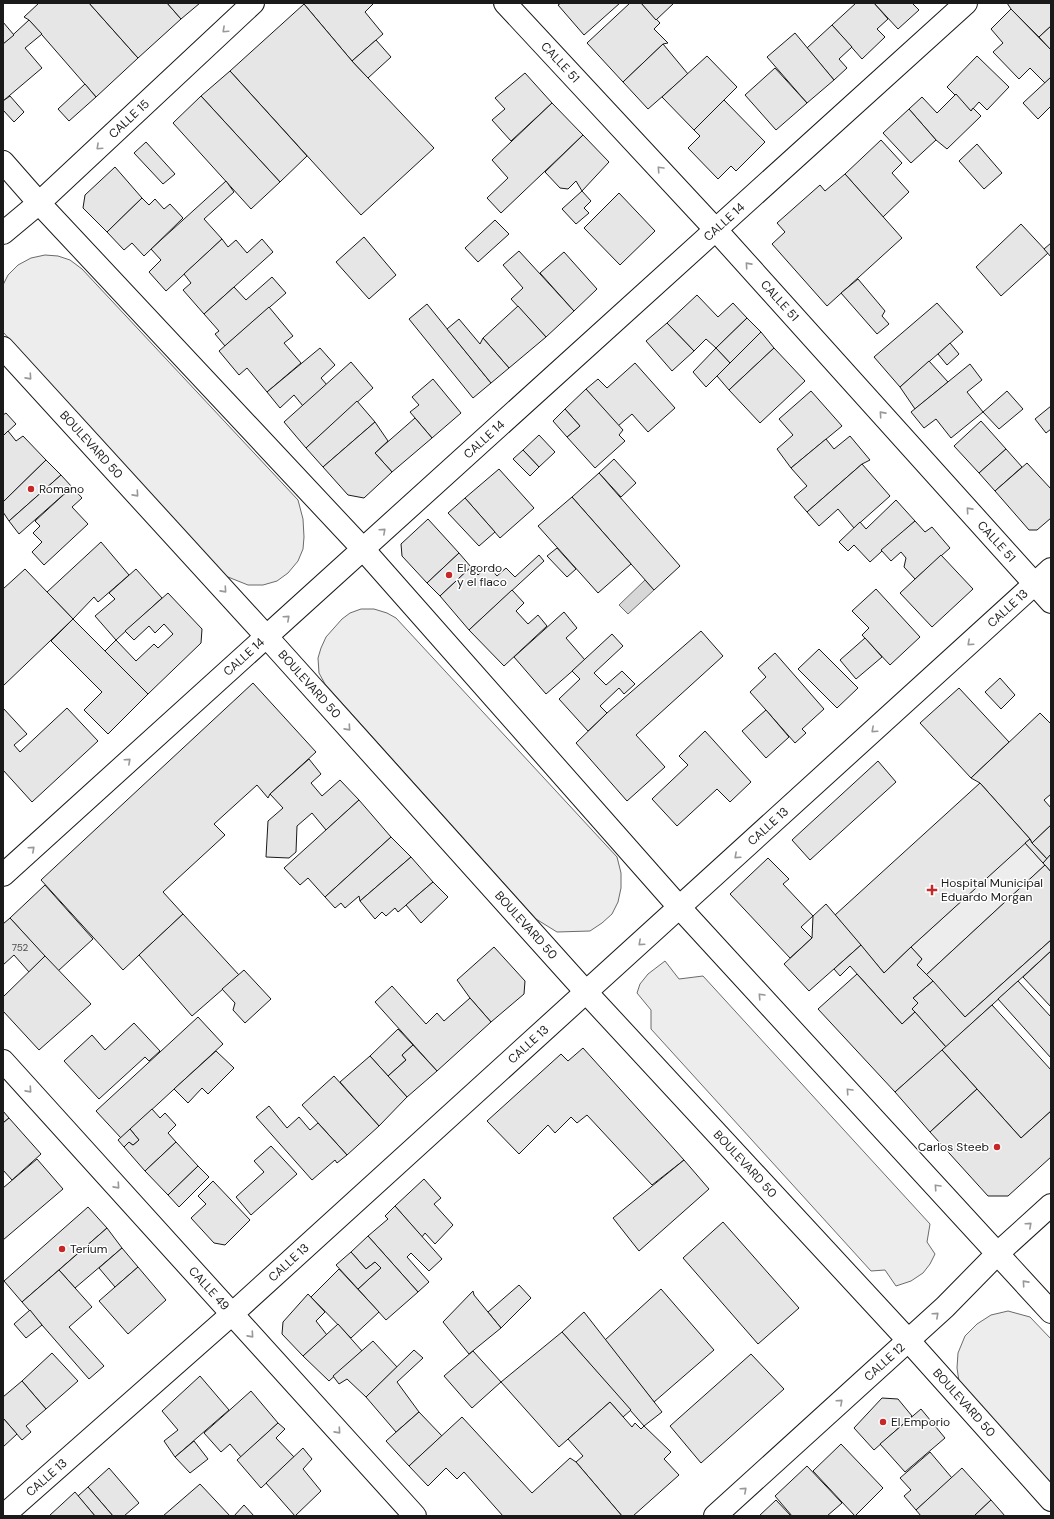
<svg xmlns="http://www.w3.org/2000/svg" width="1054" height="1519" viewBox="0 0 1054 1519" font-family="'DM Sans',sans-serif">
<rect width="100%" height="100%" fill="#fff"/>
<g fill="#ededed" stroke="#6a6a6a">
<polygon points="45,255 58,256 70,260 82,269 298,500 303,519 304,537 303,549 298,561 288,573 277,581 263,585 248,585 223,575 3,332 3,285 8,275 18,265 31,258"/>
<polygon points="361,609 374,609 387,613 396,618 617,857 621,873 621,888 618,902 612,914 602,923 590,931 557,932 536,919 325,684 319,673 318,658 321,648 326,637 342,619 350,613"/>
<polygon points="1025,843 1045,865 926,975 917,965 922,959 911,947"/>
<polygon points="665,961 679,979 703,976 930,1224 927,1242 935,1254 930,1264 923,1273 911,1281 896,1286 885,1270 871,1271 651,1029 651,1010 637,993 640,984 648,974"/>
<polygon points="1008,1311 1030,1317 1051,1339 1051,1484 959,1381 957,1368 958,1353 965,1336 977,1324 991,1315"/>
</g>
<polygon fill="#d7d7d7" stroke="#6a6a6a" points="645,580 654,590 628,614 619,605"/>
<g fill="#e6e6e6" stroke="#1a1a1a">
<polygon points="39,3 89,3 138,58 96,97 29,20 24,17"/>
<polygon points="89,3 167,3 181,19 138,58"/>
<polygon points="167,3 200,3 181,19"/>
<polygon points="305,3 372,3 373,4 365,12 383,34 352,61 304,4"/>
<polygon points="561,3 620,3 584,35 558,5"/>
<polygon points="630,3 641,3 660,23 654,29 668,43 663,44 623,82 587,43"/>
<polygon points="641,3 674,3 656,20"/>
<polygon points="856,3 874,3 888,19 877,29 885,37 862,59 832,25"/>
<polygon points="874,3 912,3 919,10 898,29"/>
<polygon points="1007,3 1051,3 1051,26 1039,37 1011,9"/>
<polygon points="304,4 352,61 434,148 361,215 230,71"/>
<polygon points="1011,9 1051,50 1051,77 1045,83 1030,68 1019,79 993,52 1003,43 991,29"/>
<polygon points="29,20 42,34 25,48 42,68 3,101 3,44"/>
<polygon points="3,22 14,35 3,44"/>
<polygon points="832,25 852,47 839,59 847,68 834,80 807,48"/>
<polygon points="1051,26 1051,50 1039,37"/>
<polygon points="795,33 834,80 807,103 767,57"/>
<polygon points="376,40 391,57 368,78 352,61"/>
<polygon points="663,44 688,74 648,109 623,82"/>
<polygon points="707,56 737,87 694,130 662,97"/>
<polygon points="977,56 1009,87 987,110 979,102 971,111 947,87"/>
<polygon points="775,68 807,103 776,130 745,95"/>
<polygon points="230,71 307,156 280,182 201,96"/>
<polygon points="525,73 552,103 511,141 492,120 505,109 495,98"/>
<polygon points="1051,77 1051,106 1038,119 1023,103"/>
<polygon points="85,84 96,97 69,121 58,109"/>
<polygon points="956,94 971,111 973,108 981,116 947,149 936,140 909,109 922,97 937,113"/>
<polygon points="10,96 24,112 14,122 3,110 3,101"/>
<polygon points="201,96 280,182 251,209 173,123"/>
<polygon points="724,100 765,142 736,171 731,166 718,179 688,148 700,136 694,130"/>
<polygon points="552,103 583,135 501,213 487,198 508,178 492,160"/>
<polygon points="909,109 936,140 911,163 883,133"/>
<polygon points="583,135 609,162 582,191 576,181 568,189 560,188 545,172"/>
<polygon points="881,140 902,163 892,173 909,192 883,217 845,174"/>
<polygon points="146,142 175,174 163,184 134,153"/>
<polygon points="977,144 1002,173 984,189 959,161"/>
<polygon points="115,167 142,198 107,232 83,208 85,195"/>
<polygon points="845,174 902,238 827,306 772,244 785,232 777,223 820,185 825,191"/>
<polygon points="226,181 234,192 204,219 222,239 166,291 149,272 161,260 151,249"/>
<polygon points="582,191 591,201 584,208 589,213 576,224 562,209"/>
<polygon points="619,193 655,231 620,265 584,228"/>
<polygon points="142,198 149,205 155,199 164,209 170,204 183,218 144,256 132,243 124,250 107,232"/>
<polygon points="495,220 509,234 478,262 465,248"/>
<polygon points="1021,224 1048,253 1001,296 976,267"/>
<polygon points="364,237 396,275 369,299 336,262"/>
<polygon points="222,239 228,247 236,240 247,253 262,239 273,252 204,314 183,290 191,283 184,274"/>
<polygon points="1051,243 1051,257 1044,249"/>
<polygon points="519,251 574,311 546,337 511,299 523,288 503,265"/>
<polygon points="564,252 597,289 574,311 540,273"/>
<polygon points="272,277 286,293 225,346 215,334 219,331 204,314 234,287 246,300"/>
<polygon points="858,279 885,311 882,316 889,324 877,334 841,293"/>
<polygon points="697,295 718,317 733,303 747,318 716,348 706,339 694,351 667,323"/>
<polygon points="937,303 963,332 900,387 874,357"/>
<polygon points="427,304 491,383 473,398 409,319"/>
<polygon points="518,306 546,337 509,368 483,338"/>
<polygon points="269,307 293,336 284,343 301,363 267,392 247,368 239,375 219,351"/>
<polygon points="747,318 761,332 730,363 716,348"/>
<polygon points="459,319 480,344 483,338 509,368 491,383 447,329"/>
<polygon points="667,323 694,351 672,371 646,341"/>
<polygon points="761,332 774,348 729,390 717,376"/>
<polygon points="950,343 959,354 947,365 938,354"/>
<polygon points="320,348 335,365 321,378 327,385 303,406 294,395 280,408 267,392"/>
<polygon points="716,348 730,363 706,387 693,372"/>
<polygon points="774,348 805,381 760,423 729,390"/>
<polygon points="929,361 948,382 915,409 900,387"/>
<polygon points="351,362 373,388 306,448 284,422"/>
<polygon points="635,363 675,408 648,432 632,414 618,426 586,389 598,379 607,388"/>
<polygon points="970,364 982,380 967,392 983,412 951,438 936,419 924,428 911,412"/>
<polygon points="433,379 461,413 432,438 410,412 419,405 412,397"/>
<polygon points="586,389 623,430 619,435 625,441 595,468 567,437 580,426 565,409"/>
<polygon points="811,391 842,426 791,468 777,449 793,435 779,419"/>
<polygon points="1007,391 1023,409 999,429 983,412"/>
<polygon points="357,401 375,422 323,467 306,448"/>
<polygon points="1051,406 1051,429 1046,433 1035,419"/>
<polygon points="565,409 580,426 567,437 553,421"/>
<polygon points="6,413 16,424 3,436 3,415"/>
<polygon points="415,418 432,438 392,472 375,453"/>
<polygon points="981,421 1006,449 979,473 954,446"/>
<polygon points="375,422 388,441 375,453 392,472 364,498 348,495 323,467"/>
<polygon points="8,431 16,441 23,436 46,460 3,502 3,436"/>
<polygon points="539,435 555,452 539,467 523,450"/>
<polygon points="850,436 870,460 862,464 807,512 794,497 807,486 791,468 826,439 834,449"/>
<polygon points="1006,449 1022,467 995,491 979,473"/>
<polygon points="523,450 539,467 530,476 513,459"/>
<polygon points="614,459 636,483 621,497 599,473"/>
<polygon points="46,460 61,475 9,521 3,512 3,502"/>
<polygon points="1027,463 1051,489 1051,518 1037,530 1029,530 995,491"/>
<polygon points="862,464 890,496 854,528 838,509 819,526 807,512"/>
<polygon points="499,469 534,508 500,538 465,498"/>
<polygon points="599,473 680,566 654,590 572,497"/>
<polygon points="61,475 72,487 19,534 9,521"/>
<polygon points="72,487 82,498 72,507 88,524 44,565 32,552 42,542 33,533 40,526 35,521"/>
<polygon points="572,497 631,564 598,593 538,526"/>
<polygon points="465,498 495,532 479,546 448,513"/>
<polygon points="896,500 915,521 870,562 854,545 848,551 839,542 860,522 866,529"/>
<polygon points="428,519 459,553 427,583 402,556 401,544"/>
<polygon points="915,521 925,532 932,527 950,548 915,579 904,567 906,558 901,552 891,561 881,550"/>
<polygon points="101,542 129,575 98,602 94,597 73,619 47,592"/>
<polygon points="557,548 576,569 567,577 547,556"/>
<polygon points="459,553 471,567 440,596 427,583"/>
<polygon points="539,555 544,561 469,630 440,596 471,567 478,575 488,566 497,576 506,568 515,577"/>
<polygon points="941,555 973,589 932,627 900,593"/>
<polygon points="25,569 73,619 3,686 3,589"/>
<polygon points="136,569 162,598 116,640 95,616 115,599 109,593"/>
<polygon points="876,589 920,637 890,665 862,635 869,628 852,611"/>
<polygon points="512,590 524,603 516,611 528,624 538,615 547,626 504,666 469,630"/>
<polygon points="168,593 202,629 201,643 148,694 105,651 116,640 136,661 154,644 158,648 173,634 164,624 155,633 149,626 134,640 125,631"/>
<polygon points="564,612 577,628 566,638 585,660 546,694 514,657"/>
<polygon points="73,619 148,694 108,734 84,710 102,692 51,641"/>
<polygon points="701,631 723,656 636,735 665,767 627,801 576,743 607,713"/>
<polygon points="612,634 623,646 594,673 606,685 622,671 635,684 624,694 619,688 600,706 607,713 588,731 559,699 580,679 572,671"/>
<polygon points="865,638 882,657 856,679 840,660"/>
<polygon points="819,649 858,688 837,708 798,669"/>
<polygon points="775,653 824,709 802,729 806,733 795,743 750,692 766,677 758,668"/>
<polygon points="1000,678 1015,695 1001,709 985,692"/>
<polygon points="253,683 316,752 270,794 268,798 257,785 214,824 225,835 163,892 183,914 123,970 41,880"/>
<polygon points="959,688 1009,742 971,778 920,723"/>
<polygon points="3,708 27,734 14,745 20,752 67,708 98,741 32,802 3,770"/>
<polygon points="766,710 789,737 766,758 742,731"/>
<polygon points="1040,713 1051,724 1051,794 1044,800 1051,808 1051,825 1032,843 1030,839 980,783 971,778"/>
<polygon points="705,731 751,782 730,802 717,789 677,826 652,799 688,765 679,756"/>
<polygon points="309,759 321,774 311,783 322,796 340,780 359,800 326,830 312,813 297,826 296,852 289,858 266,857 268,821 283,808 270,794"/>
<polygon points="878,761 896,782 810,860 792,840"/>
<polygon points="980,783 1030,839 911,947 884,973 835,915"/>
<polygon points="359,800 391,837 325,897 308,878 300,885 284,868"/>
<polygon points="1051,825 1051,854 1047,859 1032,843"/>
<polygon points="391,837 411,857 360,901 359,896 345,908 341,903 335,908 325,897"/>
<polygon points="1030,839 1032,843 1047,859 1043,863 1025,843"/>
<polygon points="1051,854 1051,872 1043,863"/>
<polygon points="411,857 433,882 398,912 395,908 386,916 382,912 375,919 360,901"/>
<polygon points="768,858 789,879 783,884 813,916 801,927 812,938 790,958 730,894"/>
<polygon points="1045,865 1051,872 1051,940 965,1017 926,975"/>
<polygon points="433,882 448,897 421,923 406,905"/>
<polygon points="45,885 93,939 58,971 10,918"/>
<polygon points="826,904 861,945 809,991 784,964 812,938 813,916"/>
<polygon points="183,914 239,975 192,1016 139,955"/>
<polygon points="10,918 45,956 29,972 14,955 3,965 3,924"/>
<polygon points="1051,940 1051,951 946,1047 912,1009 918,1003 913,998 933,981 965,1017"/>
<polygon points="861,945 884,973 911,947 922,959 917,965 933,981 913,998 918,1003 912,1009 915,1012 902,1024 850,966 840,976 834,969"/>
<polygon points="494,947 525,981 524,994 491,1022 470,998 457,980"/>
<polygon points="1051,951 1051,1007 1023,977"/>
<polygon points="45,956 91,1004 39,1050 3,1011 3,997"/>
<polygon points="244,970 271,999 245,1023 233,1010 235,1003 222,989"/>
<polygon points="857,974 902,1024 915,1012 946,1047 895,1092 818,1009"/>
<polygon points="1018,981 1051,1017 1051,1058 998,999"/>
<polygon points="392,986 426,1024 437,1013 444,1021 470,998 491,1022 437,1071 375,1002"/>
<polygon points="992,1005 1051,1070 1051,1111 1021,1138 942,1050"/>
<polygon points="198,1017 223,1044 121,1138 96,1111"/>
<polygon points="134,1023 160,1051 149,1061 145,1057 99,1099 64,1061 92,1035 105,1050"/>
<polygon points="398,1029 413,1045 402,1055 406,1060 388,1076 370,1056"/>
<polygon points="413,1045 437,1071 407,1097 388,1076 406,1060 402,1055"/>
<polygon points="583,1048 684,1160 652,1185 587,1115 577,1123 571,1117 555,1133 548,1125 519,1154 487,1121 561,1054 568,1061"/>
<polygon points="942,1050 977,1089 930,1132 895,1092"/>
<polygon points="216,1051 234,1068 208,1094 202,1088 188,1103 174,1089"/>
<polygon points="370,1056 407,1097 379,1126 340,1082"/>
<polygon points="334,1076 379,1126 347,1155 302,1105"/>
<polygon points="977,1089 1021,1138 1051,1111 1051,1157 1008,1196 988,1196 930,1132"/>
<polygon points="269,1106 287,1128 299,1117 310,1130 318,1123 347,1155 337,1163 335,1160 312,1180 256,1117"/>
<polygon points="152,1109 160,1118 165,1113 176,1125 168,1133 176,1142 145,1171 124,1147 129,1142 133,1145 139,1140 130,1129"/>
<polygon points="3,1111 9,1118 3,1123"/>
<polygon points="9,1118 41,1154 12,1180 3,1170 3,1123"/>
<polygon points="130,1129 139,1140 133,1145 129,1142 124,1147 118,1140"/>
<polygon points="176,1142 198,1166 168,1195 145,1171"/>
<polygon points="271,1146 297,1174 251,1215 236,1197 264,1172 254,1161"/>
<polygon points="37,1159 63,1189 3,1240 3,1188"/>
<polygon points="684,1160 709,1189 639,1251 613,1218"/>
<polygon points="198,1166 209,1177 179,1207 168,1195"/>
<polygon points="424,1179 441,1198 434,1204 453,1225 435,1244 425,1233 422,1237 395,1206"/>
<polygon points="213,1181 250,1220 225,1245 214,1243 191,1218 206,1204 198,1196"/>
<polygon points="395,1206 442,1259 429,1271 411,1253 407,1257 429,1282 418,1292 368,1236 388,1219 385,1216"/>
<polygon points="88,1207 107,1228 22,1302 4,1281"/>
<polygon points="723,1222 799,1308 758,1344 683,1258"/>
<polygon points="107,1228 122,1248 75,1288 59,1270"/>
<polygon points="368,1236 418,1292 386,1320 358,1289 381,1268 375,1262 366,1269 351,1252"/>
<polygon points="122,1248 138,1267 115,1287 99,1268"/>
<polygon points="351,1252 366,1269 375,1262 381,1268 358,1289 336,1265"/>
<polygon points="138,1267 166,1300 128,1334 99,1301"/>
<polygon points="339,1269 379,1312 351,1338 311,1297"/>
<polygon points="59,1270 92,1307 69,1327 104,1366 89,1379 22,1302"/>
<polygon points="519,1285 531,1298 501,1328 488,1312"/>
<polygon points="661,1289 714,1350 654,1402 605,1340"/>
<polygon points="473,1291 474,1295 501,1328 469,1354 443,1322"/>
<polygon points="308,1294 325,1312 316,1321 327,1335 303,1356 282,1334 283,1322"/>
<polygon points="30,1310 42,1325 26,1338 14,1324"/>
<polygon points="584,1312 662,1412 644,1426 562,1332"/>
<polygon points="338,1324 362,1351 329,1381 303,1356"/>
<polygon points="562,1332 631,1410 623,1417 610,1402 559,1447 501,1382"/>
<polygon points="373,1341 397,1367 366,1397 347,1379 339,1384 333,1376"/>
<polygon points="414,1350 423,1358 397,1382 419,1412 396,1432 366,1397"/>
<polygon points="473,1351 501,1382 472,1408 444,1376"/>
<polygon points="52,1353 78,1381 46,1409 22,1381"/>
<polygon points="751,1354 784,1389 701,1463 670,1426"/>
<polygon points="200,1376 229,1410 175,1457 164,1441 178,1430 162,1411"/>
<polygon points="22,1381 46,1409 26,1426 31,1432 22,1440 3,1418 3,1397"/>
<polygon points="251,1391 278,1423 241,1457 230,1444 221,1452 204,1433"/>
<polygon points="882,1398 898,1399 912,1416 874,1450 854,1428"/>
<polygon points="610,1402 632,1427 635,1423 641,1429 644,1426 671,1452 664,1459 679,1475 633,1516 622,1516 576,1462 583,1456 568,1439"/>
<polygon points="921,1409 945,1438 905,1472 880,1444"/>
<polygon points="419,1412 442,1436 409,1466 386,1441"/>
<polygon points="462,1417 532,1493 570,1458 576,1462 622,1516 503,1516 464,1472 457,1479 446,1468 428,1486 409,1466"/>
<polygon points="3,1418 17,1434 3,1447"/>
<polygon points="278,1423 285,1429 276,1438 294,1457 261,1488 237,1460"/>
<polygon points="194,1441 208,1459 190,1473 175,1457"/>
<polygon points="841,1444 883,1488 855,1516 813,1471"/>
<polygon points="303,1448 312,1459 303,1469 321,1491 295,1516 266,1483"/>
<polygon points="930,1452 952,1478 916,1510 904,1496 911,1490 900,1478"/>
<polygon points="807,1466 842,1503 827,1516 792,1516 775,1496"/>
<polygon points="109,1468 139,1503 124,1516 113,1516 88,1487"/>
<polygon points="962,1468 991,1500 974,1516 921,1516 916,1510"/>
<polygon points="200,1484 230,1516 163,1516"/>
<polygon points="88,1487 113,1516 95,1516 78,1496"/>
<polygon points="75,1492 95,1516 49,1516"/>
<polygon points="776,1500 791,1516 759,1516"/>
<polygon points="991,1500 1005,1516 974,1516"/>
<polygon points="244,1505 254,1516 234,1516"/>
</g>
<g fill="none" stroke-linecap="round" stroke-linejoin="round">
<defs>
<g id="minor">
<path id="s1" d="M505,3L716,230L1051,602"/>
<path id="s2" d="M3,233L39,203L253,3"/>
<path id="s3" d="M3,875L966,3"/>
<path id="s4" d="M3,1061L415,1516"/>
<path id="s5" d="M3,1516L232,1314L1051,569"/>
<path id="s6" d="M715,1516L945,1307L998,1253L1051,1205"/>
</g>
<g id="major">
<polyline points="3,162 39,203 363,549 680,908 1051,1312"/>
<path id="s7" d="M3,348L266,636L586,992L908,1340L1051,1500"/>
</g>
</defs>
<use href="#minor" stroke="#1a1a1a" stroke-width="24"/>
<use href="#major" stroke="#1a1a1a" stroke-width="24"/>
<use href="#minor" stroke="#fff" stroke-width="22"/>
<use href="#major" stroke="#fff" stroke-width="22"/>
</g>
<defs><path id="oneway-chevron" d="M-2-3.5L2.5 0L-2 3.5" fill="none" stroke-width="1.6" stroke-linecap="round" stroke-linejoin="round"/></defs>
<g stroke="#989898">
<use href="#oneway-chevron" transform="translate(225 30) rotate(137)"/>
<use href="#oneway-chevron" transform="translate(99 147) rotate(137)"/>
<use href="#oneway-chevron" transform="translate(660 169) rotate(-133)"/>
<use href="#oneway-chevron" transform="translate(748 265) rotate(-132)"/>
<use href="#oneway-chevron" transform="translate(29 377) rotate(48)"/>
<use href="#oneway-chevron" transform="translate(882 414) rotate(-132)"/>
<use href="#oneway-chevron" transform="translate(136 494) rotate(48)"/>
<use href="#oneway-chevron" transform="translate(969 510) rotate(-132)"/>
<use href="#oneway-chevron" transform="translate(383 531) rotate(-42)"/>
<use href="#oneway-chevron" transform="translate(224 590) rotate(48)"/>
<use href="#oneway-chevron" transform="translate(287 618) rotate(-42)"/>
<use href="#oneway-chevron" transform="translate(970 643) rotate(138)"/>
<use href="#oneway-chevron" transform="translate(348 728) rotate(48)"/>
<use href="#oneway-chevron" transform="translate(874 730) rotate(138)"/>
<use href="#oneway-chevron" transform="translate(128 761) rotate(-42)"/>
<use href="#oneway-chevron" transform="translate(32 849) rotate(-42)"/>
<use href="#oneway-chevron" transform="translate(737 856) rotate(138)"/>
<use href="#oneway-chevron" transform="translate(641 943) rotate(138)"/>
<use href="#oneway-chevron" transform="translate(761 996) rotate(-133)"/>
<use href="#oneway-chevron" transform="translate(29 1090) rotate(48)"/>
<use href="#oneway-chevron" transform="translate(849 1091) rotate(-133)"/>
<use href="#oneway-chevron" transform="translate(117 1186) rotate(48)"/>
<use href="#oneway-chevron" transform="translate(937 1187) rotate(-133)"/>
<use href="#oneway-chevron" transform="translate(1029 1225) rotate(-42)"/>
<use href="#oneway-chevron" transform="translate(1025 1283) rotate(-132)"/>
<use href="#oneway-chevron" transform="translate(936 1315) rotate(-42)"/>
<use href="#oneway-chevron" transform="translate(251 1335) rotate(48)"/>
<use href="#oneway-chevron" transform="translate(840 1402) rotate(-42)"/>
<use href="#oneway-chevron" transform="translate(338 1431) rotate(48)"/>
<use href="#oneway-chevron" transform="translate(744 1490) rotate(-42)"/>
</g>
<g fill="#c62828" stroke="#fff" stroke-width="1.5">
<circle cx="31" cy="489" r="4"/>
<circle cx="449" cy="575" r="4"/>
<path d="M930 884h4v4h4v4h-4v4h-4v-4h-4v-4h4z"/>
<circle cx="997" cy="1147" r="4"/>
<circle cx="62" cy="1249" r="4"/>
<circle cx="883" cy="1422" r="4"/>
</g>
<g text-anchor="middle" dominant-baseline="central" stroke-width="3" stroke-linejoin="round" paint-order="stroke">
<g font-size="10" fill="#4d4d4d">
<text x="20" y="947">752</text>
</g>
<g font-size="12" fill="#1a1a1a" stroke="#fff">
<text stroke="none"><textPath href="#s1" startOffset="81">CALLE 51</textPath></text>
<text stroke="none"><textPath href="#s2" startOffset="170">CALLE 15</textPath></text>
<text stroke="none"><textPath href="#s3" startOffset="973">CALLE 14</textPath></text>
<text stroke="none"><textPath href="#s1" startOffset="405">CALLE 51</textPath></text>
<text stroke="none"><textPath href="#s3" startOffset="649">CALLE 14</textPath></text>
<text stroke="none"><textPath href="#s7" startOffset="131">BOULEVARD 50</textPath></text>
<text stroke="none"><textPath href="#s1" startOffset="729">CALLE 51</textPath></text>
<text stroke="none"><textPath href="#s5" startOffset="1354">CALLE 13</textPath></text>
<text stroke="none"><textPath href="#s3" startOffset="325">CALLE 14</textPath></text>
<text stroke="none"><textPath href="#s7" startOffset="455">BOULEVARD 50</textPath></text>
<text stroke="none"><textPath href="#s5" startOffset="1030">CALLE 13</textPath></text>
<text stroke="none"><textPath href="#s7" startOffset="779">BOULEVARD 50</textPath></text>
<text stroke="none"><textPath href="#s5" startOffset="706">CALLE 13</textPath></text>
<text stroke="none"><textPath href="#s7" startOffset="1103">BOULEVARD 50</textPath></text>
<text stroke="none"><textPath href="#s5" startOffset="382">CALLE 13</textPath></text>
<text stroke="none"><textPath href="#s4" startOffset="307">CALLE 49</textPath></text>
<text stroke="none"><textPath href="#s6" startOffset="229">CALLE 12</textPath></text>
<text stroke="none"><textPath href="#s7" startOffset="1427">BOULEVARD 50</textPath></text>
<text stroke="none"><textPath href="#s5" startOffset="58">CALLE 13</textPath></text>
</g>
<g font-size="12" fill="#1a1a1a" stroke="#fff" text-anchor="start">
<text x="39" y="489">Romano</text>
<text x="457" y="568">El gordo<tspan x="457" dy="14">y el flaco</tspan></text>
<text x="941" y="883">Hospital Municipal<tspan x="941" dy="14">Eduardo Morgan</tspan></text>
<text x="989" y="1147" text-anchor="end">Carlos Steeb</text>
<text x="70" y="1249">Terium</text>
<text x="891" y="1422">El Emporio</text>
</g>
</g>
<rect width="1054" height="1519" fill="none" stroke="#1a1a1a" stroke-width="8"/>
</svg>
